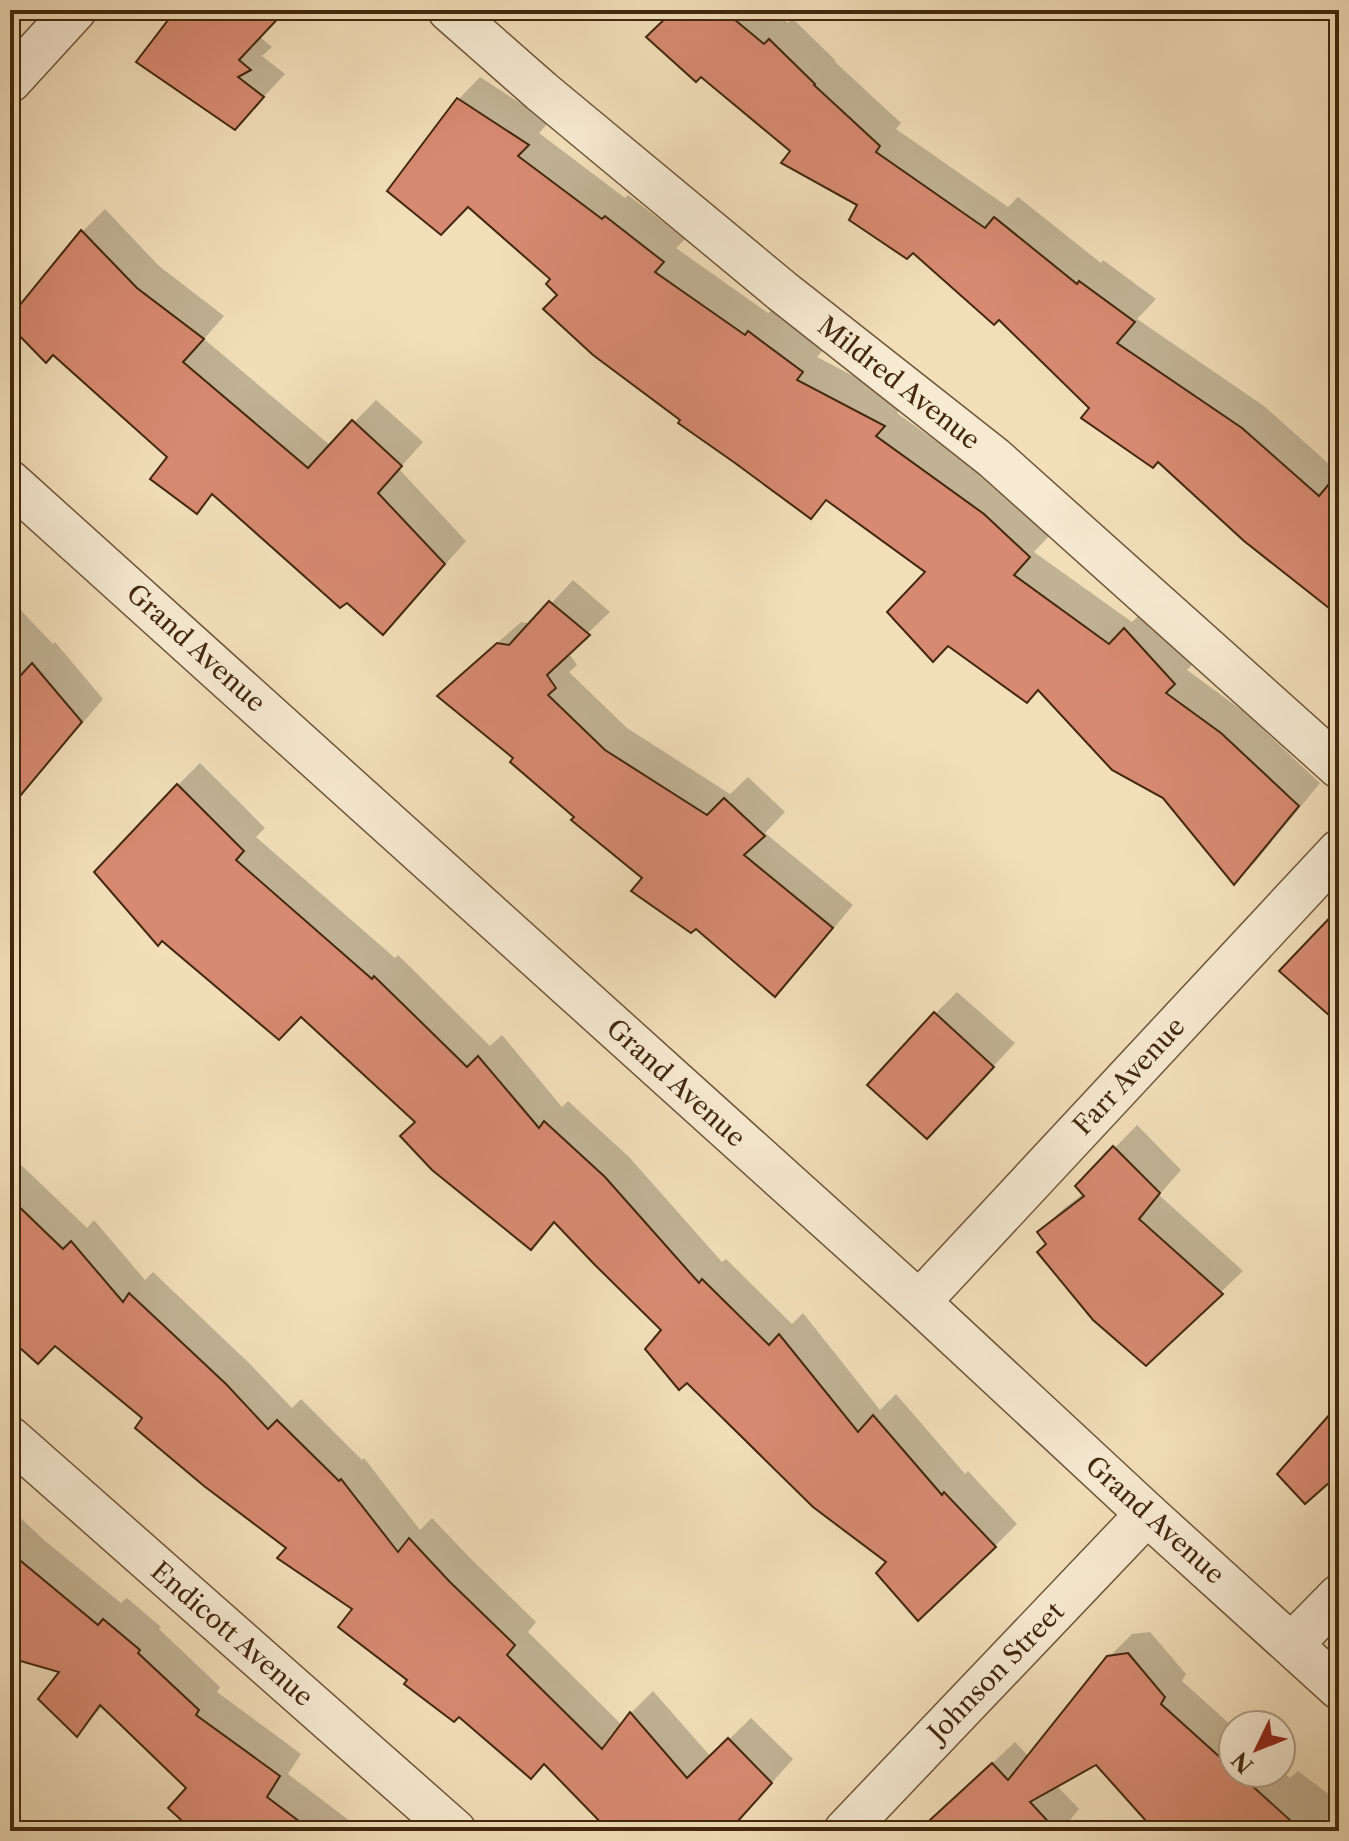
<svg xmlns="http://www.w3.org/2000/svg" width="1349" height="1841" viewBox="0 0 1349 1841" font-family="'Libre Caslon Text',serif">
<rect width="100%" height="100%" fill="#f2dfba"/>
<filter id="stains"><feTurbulence type="fractalNoise" baseFrequency=".0025" numOctaves="4"/><feColorMatrix values="0 0 0 0 .2 0 0 0 0 .09 0 0 0 0 .02 0 0 0 .5 -.17"/></filter>
<radialGradient id="worn" r=".72"><stop offset=".6" stop-color="#630" stop-opacity="0"/><stop offset="1" stop-color="#630" stop-opacity=".3"/></radialGradient>
<g fill="#0003">
<polygon points="179,10 284,10 259,36 272,47 262,56 285,74 235,128 139,61"/>
<polygon points="676,10 772,10 788,23 792,18 836,61 835,62 901,123 896,129 1008,207 1018,197 1101,263 1103,260 1156,299 1137,319 1264,406 1339,473 1339,613 1159,460 1092,408 999,317 860,205"/>
<polygon points="480,77 549,122 539,133 625,198 628,195 685,239 676,248 768,313 772,310 824,349 817,357 905,403 897,413 1007,492 1051,534 1034,552 1132,622 1147,607 1196,661 1187,670 1243,711 1320,783 1256,861 1234,882 1165,796 928,571 828,499 811,517 683,420 559,295 553,279 458,100"/>
<polygon points="105,209 159,266 224,316 204,339 331,446 376,400 423,442 399,469 466,541 405,610 383,632 214,493 197,511 169,457 53,352 10,323 10,320 83,231"/>
<polygon points="573,580 610,612 568,652 577,665 569,672 627,728 730,794 748,777 785,812 765,833 853,905 797,972 775,994 577,817 516,758 462,674 521,622 532,624"/>
<polygon points="10,599 53,644 55,642 103,699 45,767 23,789 10,775"/>
<polygon points="200,763 265,828 256,837 395,958 398,955 490,1046 502,1035 562,1107 568,1101 629,1157 722,1262 726,1259 792,1324 803,1313 880,1410 896,1394 965,1474 968,1471 1017,1524 995,1546 889,1561 556,1221 531,1247 418,1122 178,785"/>
<polygon points="957,992 1015,1043 949,1114 935,1014"/>
<polygon points="1137,1125 1181,1170 1159,1195 1243,1271 1146,1363 1040,1232 1062,1210 1084,1193 1078,1186"/>
<polygon points="17,1161 87,1228 94,1220 145,1280 153,1272 248,1362 292,1408 301,1399 362,1460 364,1458 420,1530 432,1518 471,1559 536,1622 528,1632 622,1725 631,1713 653,1691 711,1757 751,1718 793,1759 729,1831 624,1831 545,1762 459,1715 410,1680 355,1609 144,1418 56,1344 10,1336 10,1164 12,1166"/>
<polygon points="10,1508 44,1540 121,1603 127,1598 161,1627 159,1629 220,1687 217,1692 301,1754 288,1774 363,1831 197,1831 188,1788 103,1706 77,1734 63,1671 10,1656"/>
<polygon points="1150,1632 1186,1674 1182,1681 1233,1727 1233,1773 1281,1773 1281,1770 1290,1778 1298,1771 1339,1802 1339,1805 1318,1831 1158,1831 1096,1762 1056,1785 1079,1809 1061,1831 946,1831 968,1786 1015,1742 1029,1757 1109,1657 1132,1634"/>
</g>
<g fill="#d78a71" stroke="#43280e" stroke-width="2">
<polygon points="184,10 286,10 239,60 251,70 238,77 264,97 235,130 136,62 175,11"/>
<polygon points="674,10 723,10 764,44 769,39 815,84 814,85 880,146 876,152 985,228 994,217 1077,284 1079,281 1135,322 1117,343 1242,428 1319,496 1339,472 1339,616 1244,541 1158,462 1153,468 1081,418 1089,408 999,320 994,325 913,253 907,259 849,220 857,205 781,163 790,151 701,77 696,82 646,37"/>
<polygon points="457,98 529,145 518,156 602,219 605,216 664,262 655,272 745,335 748,331 803,372 797,380 885,426 876,436 984,514 1030,557 1014,575 1109,644 1124,628 1175,684 1166,693 1221,733 1299,806 1234,885 1163,798 1112,770 1038,690 1027,703 948,646 933,662 887,612 925,572 826,500 811,519 735,463 678,423 680,420 593,355 543,309 557,295 546,284 550,279 468,207 441,235 387,191"/>
<polygon points="81,230 137,288 204,339 183,362 308,468 352,420 402,466 378,493 445,564 383,635 347,603 340,608 212,494 197,514 150,479 167,457 53,355 46,363 10,326 10,317"/>
<polygon points="549,601 590,635 547,675 556,688 548,695 605,750 707,815 724,798 765,836 744,855 833,928 775,997 696,929 691,933 631,891 642,878 571,820 574,817 510,762 513,758 437,696 497,643 509,645"/>
<polygon points="32,663 82,722 10,808 10,687"/>
<polygon points="177,784 244,851 236,860 372,979 374,976 467,1067 478,1056 539,1128 544,1121 605,1177 699,1283 702,1279 769,1345 779,1334 858,1432 873,1415 942,1495 944,1492 996,1547 918,1621 876,1573 886,1562 813,1507 687,1383 679,1390 645,1349 661,1330 595,1265 554,1222 531,1250 432,1170 400,1136 415,1122 301,1017 279,1040 162,941 158,946 94,872"/>
<polygon points="1339,908 1339,1024 1279,971"/>
<polygon points="934,1012 994,1067 927,1139 867,1085"/>
<polygon points="1113,1146 1160,1193 1139,1219 1223,1294 1146,1366 1093,1320 1037,1252 1046,1244 1037,1232 1084,1196 1075,1186"/>
<polygon points="10,1198 63,1249 71,1241 123,1302 129,1293 226,1384 268,1429 277,1420 339,1481 341,1479 398,1552 409,1538 449,1581 515,1645 507,1655 602,1749 630,1712 687,1778 728,1738 772,1783 729,1831 609,1831 544,1764 531,1779 459,1717 454,1722 404,1684 407,1680 338,1627 352,1609 277,1558 286,1548 204,1486 135,1428 142,1418 55,1346 38,1364 10,1339"/>
<polygon points="1339,1404 1339,1474 1305,1504 1277,1474"/>
<polygon points="10,1552 98,1625 103,1619 140,1650 138,1653 199,1710 196,1715 280,1776 267,1797 312,1831 193,1831 168,1808 186,1788 100,1705 77,1737 38,1699 59,1672 10,1658"/>
<polygon points="1128,1653 1165,1697 1161,1704 1233,1769 1233,1773 1238,1773 1302,1831 1155,1831 1096,1765 1030,1802 1057,1831 918,1831 992,1763 1008,1780 1107,1656"/>
</g>
<g fill="none" stroke-linecap="round" stroke-linejoin="round">
<defs>
<g id="street">
<polyline points="449,10 541,91 782,291 994,458 1339,767"/>
<polyline points="10,81 75,10"/>
<polyline points="10,482 919,1302 1147,1514 1339,1688"/>
<polyline points="919,1302 1339,851"/>
<polyline points="10,1438 455,1831"/>
<polyline points="1292,1644 1339,1596"/>
<polyline points="845,1831 1147,1514"/>
</g>
</defs>
<use href="#street" stroke="#6f5639" stroke-width="45"/>
<use href="#street" stroke="#f7ead2" stroke-width="42"/>
</g>
<g text-anchor="middle" dominant-baseline="central" stroke-width="6" stroke-linejoin="round" paint-order="stroke">
<g font-size="26" fill="#43280e" stroke="#f7ead2">
<text transform="translate(899 383) rotate(38)">Mildred Avenue</text>
<text transform="translate(196 648) rotate(42)">Grand Avenue</text>
<text transform="translate(1129 1076) rotate(-47)">Farr Avenue</text>
<text transform="translate(676 1083) rotate(42)">Grand Avenue</text>
<text transform="translate(1155 1520) rotate(42)">Grand Avenue</text>
<text transform="translate(232 1634) rotate(41)">Endicott Avenue</text>
<text transform="translate(996 1672) rotate(-46)">Johnson Street</text>
</g>
</g>
<rect width="1349" height="1841" fill="none" stroke="#f2dfba" stroke-width="40"/>
<rect x="12" y="12" width="1325" height="1817" fill="none" stroke="#43280e" stroke-width="4"/>
<rect x="20" y="20" width="1309" height="1801" fill="none" stroke="#43280e" stroke-width="2"/>
<g transform="translate(1257 1749) rotate(227)"><circle r="38" fill="#f7ead2" stroke="#af9c84" stroke-width="2"/>
<path d="M0-6L14 30L0 20L-14 30Z" fill="#8f2418"/>
<text y="-12" font-size="22" font-weight="bold" text-anchor="middle" fill="#43280e">N</text>
</g>
<rect width="100%" height="100%" filter="url(#stains)"/>
<rect width="100%" height="100%" fill="url(#worn)"/>
</svg>
